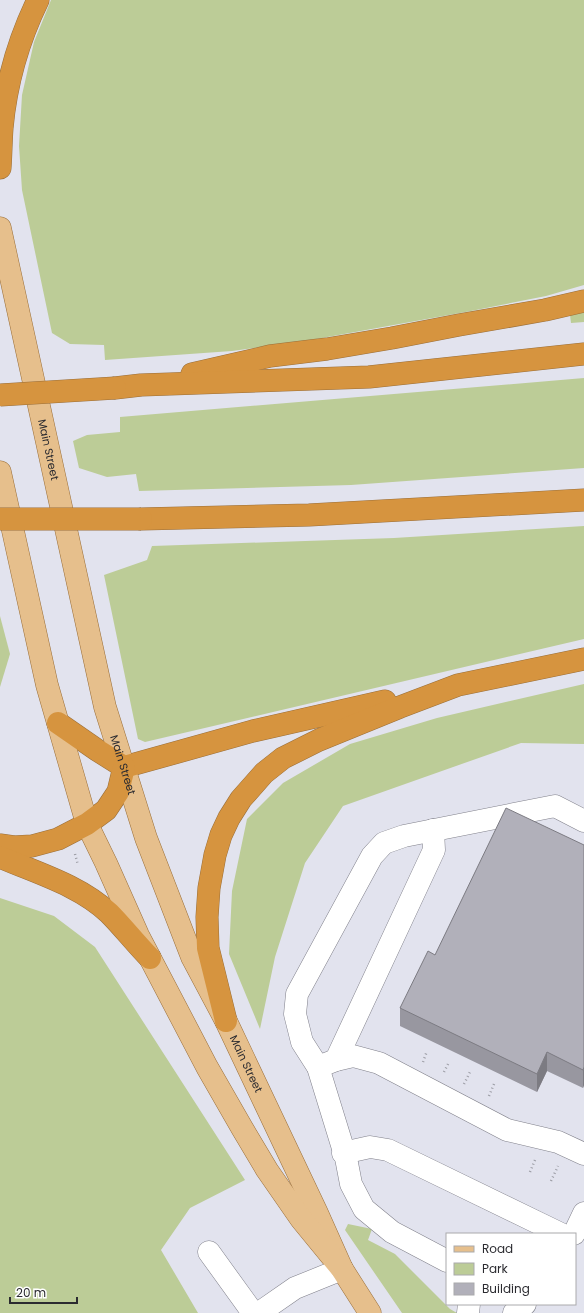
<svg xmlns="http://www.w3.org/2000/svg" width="584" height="1313" viewBox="0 0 584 1313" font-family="Poppins,sans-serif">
<rect width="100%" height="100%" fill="#e2e3ee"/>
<g fill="#bccc97">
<polygon points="51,0 584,0 584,285 546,296 471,311 311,340 232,351 105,360 104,345 70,344 52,333 22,190 19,146 22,95 34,42"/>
<polygon points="584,311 584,322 571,323 570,315"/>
<polygon points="584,378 584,468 351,485 139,491 136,474 107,477 79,468 73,441 87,435 120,432 120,417"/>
<polygon points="584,526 584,639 145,742 138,739 104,575 147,560 152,546 394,538"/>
<polygon points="0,616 10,654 0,687"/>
<polygon points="584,684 584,744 521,743 343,806 305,863 275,957 260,1029 229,954 232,891 247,819 283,783 350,744 437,718"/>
<polygon points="0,898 54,916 95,947 245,1180 190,1208 161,1250 198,1313 0,1313"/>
<polygon points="348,1224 372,1229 368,1240 395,1254 450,1309 457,1313 402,1313 345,1230"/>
</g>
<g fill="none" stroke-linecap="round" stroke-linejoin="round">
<defs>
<g id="minor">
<polyline points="336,1060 434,850 433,830"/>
<polyline points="318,1067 336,1060 353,1056 379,1063 507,1130 558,1142 584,1154"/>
<polyline points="343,1153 370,1147 388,1150 561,1234"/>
<polyline points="574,1234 584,1213"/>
<polyline points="209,1252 253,1313"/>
<polyline points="447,1261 392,1232 364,1209 351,1184 346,1158 318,1067 302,1042 295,1014 297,994 372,856 384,843 404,836 555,806 584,821"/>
<polyline points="259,1313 295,1288 342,1269"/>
<polyline points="468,1313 469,1304"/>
<polyline points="514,1313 525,1304"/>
</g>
<g id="major">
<path id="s1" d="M0,228L105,707L146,838L192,957L226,1021L317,1213L342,1269"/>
<polyline points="0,472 47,685 87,824 106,863 138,935 207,1067 242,1128 267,1170 301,1219 342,1269 370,1313"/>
</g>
<g id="highway">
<path d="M0,168C1,154 1,141 2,128C6,84 19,39 38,0"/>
<polyline points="192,374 270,356 327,349 392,338 459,325 545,310 584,301"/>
<polyline points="115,388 141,385 369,377 584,354"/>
<polyline points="141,519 309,515 584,500"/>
<polyline points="58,723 97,750 124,767 253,731 385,701"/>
<polyline points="0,845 14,847 32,846 58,839 87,824 106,810 118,792 124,767"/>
<path d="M0,857C37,873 79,885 109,913C123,927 136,944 150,958"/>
<polyline points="226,1021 208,948 207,917 209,888 215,855 221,835 229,818 241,799 264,773 283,758 319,740 400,707 458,685 584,659"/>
</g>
</defs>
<use href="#minor" stroke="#81818b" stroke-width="23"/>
<use href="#major" stroke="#9a6f3a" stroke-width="23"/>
<use href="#highway" stroke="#9a6f3a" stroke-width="23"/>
<g stroke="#9c9da5" stroke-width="2.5" stroke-dasharray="1 3" stroke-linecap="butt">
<polyline points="75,854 78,865"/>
<polyline points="423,1062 427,1051"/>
<polyline points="444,1072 449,1062"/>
<polyline points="464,1084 470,1072"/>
<polyline points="489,1096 494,1084"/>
<polyline points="530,1172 535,1160"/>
<polyline points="551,1181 558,1166"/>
</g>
<use href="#minor" stroke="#fff" stroke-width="22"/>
<use href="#major" stroke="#e6bf8c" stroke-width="22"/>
<use href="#highway" stroke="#d6943f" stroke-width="22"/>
<defs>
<g id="highway-bridge">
<polyline points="0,395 115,388"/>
<polyline points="0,519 141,519"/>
</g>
</defs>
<use href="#highway-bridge" stroke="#9a6f3a" stroke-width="23" stroke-linecap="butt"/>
<use href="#highway-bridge" stroke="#d6943f" stroke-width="22"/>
</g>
<polygon fill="#9897a0" points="584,845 584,1085 583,1088 547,1071 537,1092 400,1026 400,1008 435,955"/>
<g fill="#7c7b82">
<polygon points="547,1052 547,1071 537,1092 537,1074"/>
<polygon points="584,1067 584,1085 583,1088 583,1070"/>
</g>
<polygon fill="#b1b0ba" stroke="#7c7b82" points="506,808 584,845 584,1067 583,1070 547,1052 537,1074 400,1008 428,951 435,955"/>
<g text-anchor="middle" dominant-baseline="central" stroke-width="3" stroke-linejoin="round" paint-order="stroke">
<g font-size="11" fill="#2b2b30" stroke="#fff">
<text stroke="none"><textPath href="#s1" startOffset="227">Main Street</textPath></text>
<text stroke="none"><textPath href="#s1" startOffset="551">Main Street</textPath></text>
<text stroke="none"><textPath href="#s1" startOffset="875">Main Street</textPath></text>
</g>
</g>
<rect x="446" y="1233" width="130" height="72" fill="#ffffff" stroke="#aaaaac"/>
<rect x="454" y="1246" width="20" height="6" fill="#e6bf8c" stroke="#aaaaac"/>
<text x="482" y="1253" font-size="12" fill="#2b2b30">Road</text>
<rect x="454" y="1263" width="20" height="12" fill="#bccc97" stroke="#aaaaac"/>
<text x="482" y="1273" font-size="12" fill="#2b2b30">Park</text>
<rect x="454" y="1283" width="20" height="12" fill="#b1b0ba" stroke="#aaaaac"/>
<text x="482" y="1293" font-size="12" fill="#2b2b30">Building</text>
<path d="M10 1297v6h67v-6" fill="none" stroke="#2b2b30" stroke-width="2"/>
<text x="16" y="1297" font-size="12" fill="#2b2b30" stroke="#ffffff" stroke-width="3" paint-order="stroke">20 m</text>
</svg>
